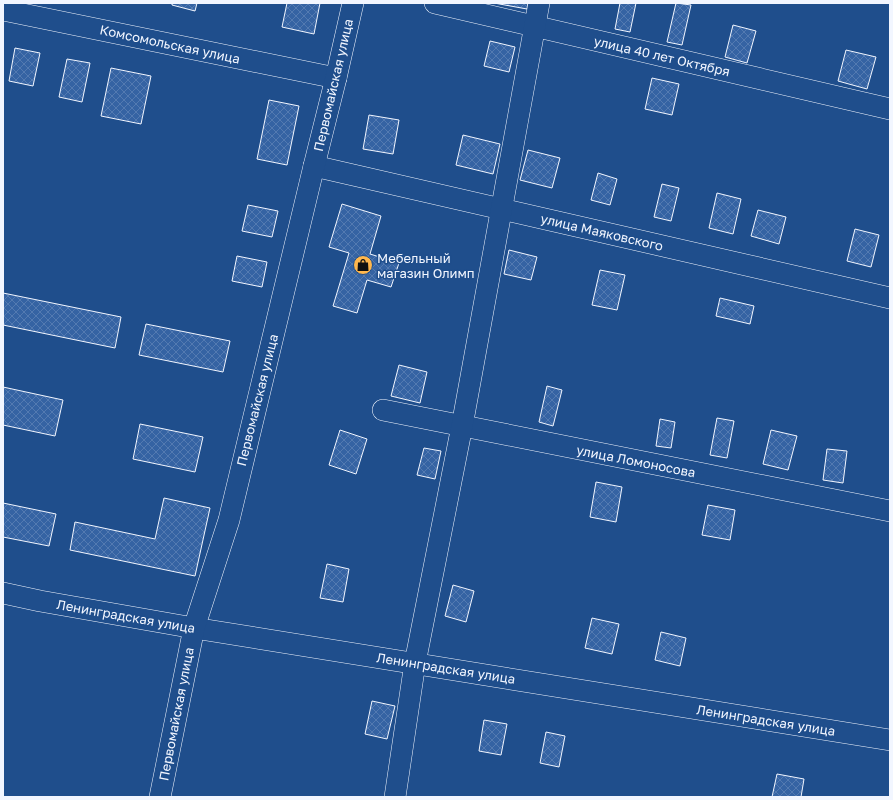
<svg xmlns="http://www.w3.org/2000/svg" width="893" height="800" viewBox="0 0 893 800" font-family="'Golos Text',sans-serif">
<defs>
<pattern id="building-cross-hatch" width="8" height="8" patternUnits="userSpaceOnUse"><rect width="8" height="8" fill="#3563a3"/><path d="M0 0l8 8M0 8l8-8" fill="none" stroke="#537ab1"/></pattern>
</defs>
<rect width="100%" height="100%" fill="#1f4e8c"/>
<g fill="url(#building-cross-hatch)" stroke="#f2f6ff">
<polygon points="172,3 197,3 195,11 172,5"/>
<polygon points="287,3 320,3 314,34 282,27"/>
<polygon points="494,3 528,3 527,9"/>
<polygon points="620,3 636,3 630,32 615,29"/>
<polygon points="676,3 691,5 682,45 667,42"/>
<polygon points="733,25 756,31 747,63 725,57"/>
<polygon points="490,41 515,47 509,72 484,66"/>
<polygon points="15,48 40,53 33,86 9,81"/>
<polygon points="846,50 876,57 867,89 838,81"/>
<polygon points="67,59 90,63 82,102 59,97"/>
<polygon points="111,68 151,76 141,124 101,116"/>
<polygon points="652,78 679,84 672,115 645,109"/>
<polygon points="269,100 299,106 287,165 257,159"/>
<polygon points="369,115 399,120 393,154 363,149"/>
<polygon points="463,135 500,144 493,174 456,165"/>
<polygon points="528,150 560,158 552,188 520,180"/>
<polygon points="598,173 617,179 610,205 591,200"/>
<polygon points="662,184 679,188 671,221 654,217"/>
<polygon points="717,193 741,199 733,234 709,228"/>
<polygon points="342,204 381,216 370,254 399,263 391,287 367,280 357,313 333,306 349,253 329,247"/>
<polygon points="248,205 278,211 272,237 242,231"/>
<polygon points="758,210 786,217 779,244 751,236"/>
<polygon points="855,229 879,235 871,267 847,261"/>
<polygon points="509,250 537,257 531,280 504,274"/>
<polygon points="237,256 267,262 262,287 232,281"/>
<polygon points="600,270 625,275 617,310 592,305"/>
<polygon points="3,293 121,317 115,348 3,325"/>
<polygon points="720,298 754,306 750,324 716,316"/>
<polygon points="146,324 230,341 223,372 139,355"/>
<polygon points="399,365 427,372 420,403 391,396"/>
<polygon points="547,386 562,390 553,426 539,422"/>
<polygon points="3,387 63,400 55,436 3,425"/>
<polygon points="717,418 734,421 727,458 710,455"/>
<polygon points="660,419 675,422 671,448 656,446"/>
<polygon points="140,424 203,437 195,472 133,459"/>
<polygon points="340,430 367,439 356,474 329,465"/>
<polygon points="771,430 797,436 788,470 763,464"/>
<polygon points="424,448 441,451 435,479 417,475"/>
<polygon points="827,449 847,451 843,483 823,480"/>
<polygon points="596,482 622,487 616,522 590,517"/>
<polygon points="164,498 210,508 195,576 70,550 75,522 155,539"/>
<polygon points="3,503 56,514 49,546 3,537"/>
<polygon points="708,505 735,510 730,540 702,535"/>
<polygon points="327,564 349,569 343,602 320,598"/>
<polygon points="453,585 474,591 466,622 445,616"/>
<polygon points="592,618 619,624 612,654 585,648"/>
<polygon points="661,632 686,638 680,666 655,660"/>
<polygon points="372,701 395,706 387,739 365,734"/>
<polygon points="484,720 507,724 501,755 479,751"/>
<polygon points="546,732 565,736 559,767 540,763"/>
<polygon points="777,774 804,779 801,797 772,797"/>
</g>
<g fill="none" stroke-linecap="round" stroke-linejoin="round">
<defs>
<g id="minor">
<polyline points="435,3 890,109"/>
<polyline points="3,10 336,78"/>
<polyline points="314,166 890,298"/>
<polyline points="383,410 890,511"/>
<polyline points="3,593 40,601 194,628 890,740"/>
<polyline points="160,797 194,628 229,520 314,166 336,78 353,3"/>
<polyline points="395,797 415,663 462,426 539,3"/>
</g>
</defs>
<use href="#minor" stroke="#f2f6ff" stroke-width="22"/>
<use href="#minor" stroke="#1f4e8c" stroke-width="21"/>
</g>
<defs>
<symbol id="shop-disc" viewBox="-11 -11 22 22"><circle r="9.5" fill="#ffb74d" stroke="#1f4e8c"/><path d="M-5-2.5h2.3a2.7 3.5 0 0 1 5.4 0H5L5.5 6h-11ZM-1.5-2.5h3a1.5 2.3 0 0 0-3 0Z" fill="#111"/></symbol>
</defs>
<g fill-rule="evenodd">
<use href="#shop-disc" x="352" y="254" width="22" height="22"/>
</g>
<g text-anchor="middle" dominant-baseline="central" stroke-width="3" stroke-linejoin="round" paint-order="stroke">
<g font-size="13" fill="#f2f6ff" stroke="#1f4e8c">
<text transform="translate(170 44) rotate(12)">Комсомольская улица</text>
<text transform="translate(662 56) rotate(13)">улица 40 лет Октября</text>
<text transform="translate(333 85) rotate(-77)">Первомайская улица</text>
<text transform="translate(602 232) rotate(13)">улица Маяковского</text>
<text transform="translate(257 400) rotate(-76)">Первомайская улица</text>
<text transform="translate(636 461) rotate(11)">улица Ломоносова</text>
<text transform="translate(126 616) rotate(10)">Ленинградская улица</text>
<text transform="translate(446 668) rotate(9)">Ленинградская улица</text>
<text transform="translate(176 714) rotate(-79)">Первомайская улица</text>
<text transform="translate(766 720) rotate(9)">Ленинградская улица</text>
</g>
<g font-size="13" fill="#f2f6ff" stroke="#1f4e8c" text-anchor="start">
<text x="377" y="258">Мебельный<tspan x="377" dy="15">магазин Олимп</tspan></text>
</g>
</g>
<rect width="893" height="800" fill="none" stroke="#f2f6ff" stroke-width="8"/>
</svg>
